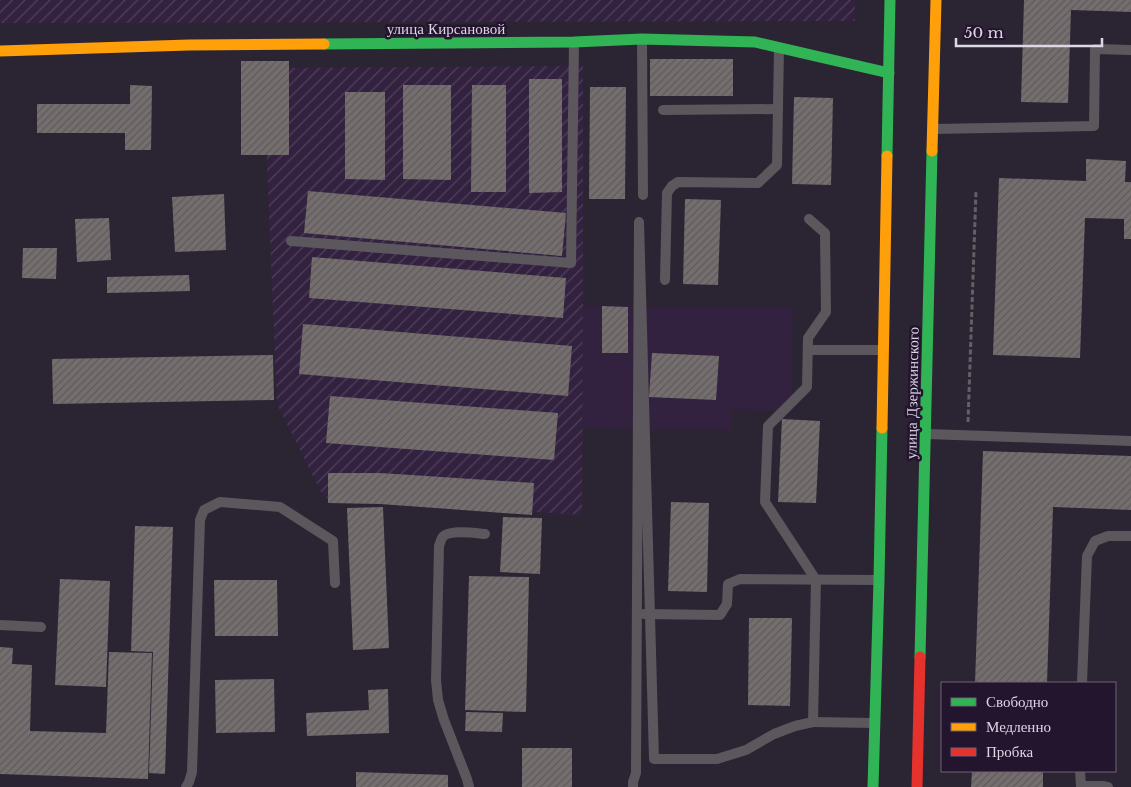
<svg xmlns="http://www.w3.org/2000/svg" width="1131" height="787" viewBox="0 0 1131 787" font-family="'Libre Baskerville',serif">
<defs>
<pattern id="industrial-furrows" width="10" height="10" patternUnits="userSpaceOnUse" patternTransform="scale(1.25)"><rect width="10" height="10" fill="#33223f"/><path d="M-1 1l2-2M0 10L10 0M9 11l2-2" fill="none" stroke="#50415b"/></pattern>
<pattern id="building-hatch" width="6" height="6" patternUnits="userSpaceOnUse" patternTransform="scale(1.25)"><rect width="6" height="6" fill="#756e6e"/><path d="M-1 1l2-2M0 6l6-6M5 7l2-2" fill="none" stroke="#5e595c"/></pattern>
</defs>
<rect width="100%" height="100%" fill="#2b2432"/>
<polygon fill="#33223f" points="583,306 793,308 792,394 777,410 732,409 732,430 582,428"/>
<g fill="url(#industrial-furrows)">
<polygon points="0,0 855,0 855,21 0,23"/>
<polygon points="583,66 583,306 582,515 324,498 277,404 263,68"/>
</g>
<g fill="url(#building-hatch)">
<polygon points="1024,0 1131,0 1131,12 1071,10 1068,103 1021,102"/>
<rect x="650" y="59" width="83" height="37"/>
<rect x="241" y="61" width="48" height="94"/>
<polygon points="529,79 562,79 562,192 529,193"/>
<polygon points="130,85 152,86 151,150 125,150 125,133 37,133 37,104 130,104"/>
<polygon points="403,85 451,85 451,180 403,179"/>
<polygon points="472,85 506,85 506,192 471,192"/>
<polygon points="590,87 626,87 625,199 589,199"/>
<polygon points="345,92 385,92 385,180 345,179"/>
<polygon points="794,97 833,98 831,185 792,184"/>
<polygon points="1086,159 1126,161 1125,182 1131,182 1131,239 1124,239 1124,219 1085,218 1080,358 993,355 999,178 1086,181"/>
<polygon points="308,191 566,213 562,256 304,233"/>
<polygon points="224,194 226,250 175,252 172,197"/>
<polygon points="685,199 721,200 718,285 683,284"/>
<polygon points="109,218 111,260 77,262 75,219"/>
<polygon points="23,248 57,248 56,279 22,278"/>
<polygon points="312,257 566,278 563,318 309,298"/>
<polygon points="189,275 190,291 107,293 107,277"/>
<polygon points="602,306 628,307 628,353 602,353"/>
<polygon points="303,324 572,346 568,396 299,374"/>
<polygon points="652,353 719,356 716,400 649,397"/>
<polygon points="273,355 274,400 53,404 52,359"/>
<polygon points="330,396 558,413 554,460 326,443"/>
<polygon points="782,419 820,421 816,503 778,502"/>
<polygon points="983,451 1131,456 1131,510 1053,507 1047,683 975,683"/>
<polygon points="328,473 380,473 534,483 532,515 380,504 328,503"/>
<polygon points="671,502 709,503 707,592 668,591"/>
<polygon points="383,507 389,648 353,650 347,508"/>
<polygon points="503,517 542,518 540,574 500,572"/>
<polygon points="135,526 173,527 165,774 149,773 153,652 131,651"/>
<polygon points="469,576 529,577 526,712 465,710"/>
<polygon points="60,579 110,581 106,687 55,685"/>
<polygon points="214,580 277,580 278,636 215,636"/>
<polygon points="749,618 792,618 790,706 748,705"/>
<polygon points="0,647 13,648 12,664 32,665 30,731 106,733 109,652 152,653 148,779 0,774"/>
<polygon points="274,679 275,732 216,733 215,680"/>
<polygon points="388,689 389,733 307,736 306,713 369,710 368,690"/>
<polygon points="466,712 503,713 502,732 465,731"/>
<rect x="522" y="748" width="50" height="39"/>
<polygon points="972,771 1043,771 1043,787 971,787"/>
<polygon points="356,772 448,775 448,787 356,787"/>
</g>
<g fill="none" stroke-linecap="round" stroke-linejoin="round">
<polyline stroke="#625f65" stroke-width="3" stroke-dasharray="5 2.5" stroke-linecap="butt" points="968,422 976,191"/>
<g stroke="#5b575d" stroke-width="10">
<polyline points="642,40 643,195"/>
<polyline points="663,110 778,109"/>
<polyline points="933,129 1094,126 1095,49 1131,50"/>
<polyline points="291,241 571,263 574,43"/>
<polyline points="665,280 667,193 672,186 678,182 758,183 777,165 779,48"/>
<polyline points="808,350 882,350"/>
<polyline points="927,434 1131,441"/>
<polyline points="644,614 720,615 727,604 728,584 740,579 878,580"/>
<polyline points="0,625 41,627"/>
<polyline points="1082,683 1087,556 1095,541 1108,536 1131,536"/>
<polyline points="813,722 874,723"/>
<polyline points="1080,771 1081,786 1104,786 1108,787"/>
<polyline points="186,787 189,782 192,772 200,520 204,510 220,502 280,507 333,541 335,583"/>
<path d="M469,787L467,779L444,720L438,700L436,680L439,546C440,544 441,539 442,538C447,529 475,533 485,534"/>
<polyline points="633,787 633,782 636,773 639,222 654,759 717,759 746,750 774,734 795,726 813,722 816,580 765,502 768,426 807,387 808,338 826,312 825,233 809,219"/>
</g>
<g stroke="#30b455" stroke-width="11">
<polyline points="324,44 574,42 642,39 755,42 889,73"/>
<polyline points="887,156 890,0"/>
<polyline points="920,657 932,151"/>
<polyline points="873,787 879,580 882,428"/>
</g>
<g stroke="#ff9f0a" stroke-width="11">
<polyline points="0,51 189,45 324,44"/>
<polyline points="932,151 936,0"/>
<polyline points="882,428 887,156"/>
</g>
<polyline stroke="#e5322d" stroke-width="11" points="917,787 920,657"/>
</g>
<g text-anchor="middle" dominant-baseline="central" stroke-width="5" stroke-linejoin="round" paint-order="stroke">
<g font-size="15" fill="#ded5e6" stroke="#23152d">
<text x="446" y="28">улица Кирсановой</text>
<text transform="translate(912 393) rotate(-89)">улица Дзержинского</text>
</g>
</g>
<rect x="941" y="682" width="175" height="90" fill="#23152d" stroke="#6e6277"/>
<rect x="951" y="698" width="25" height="8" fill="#30b455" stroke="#6e6277"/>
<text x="986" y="707" font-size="15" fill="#ded5e6">Свободно</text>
<rect x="951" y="723" width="25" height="8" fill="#ff9f0a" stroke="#6e6277"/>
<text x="986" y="732" font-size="15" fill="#ded5e6">Медленно</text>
<rect x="951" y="748" width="25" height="8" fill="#e5322d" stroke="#6e6277"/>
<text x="986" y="757" font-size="15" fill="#ded5e6">Пробка</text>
<path d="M956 38v8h146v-8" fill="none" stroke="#ded5e6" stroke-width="2.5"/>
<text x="964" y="38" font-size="15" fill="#ded5e6" stroke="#23152d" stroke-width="4" paint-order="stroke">50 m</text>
</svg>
